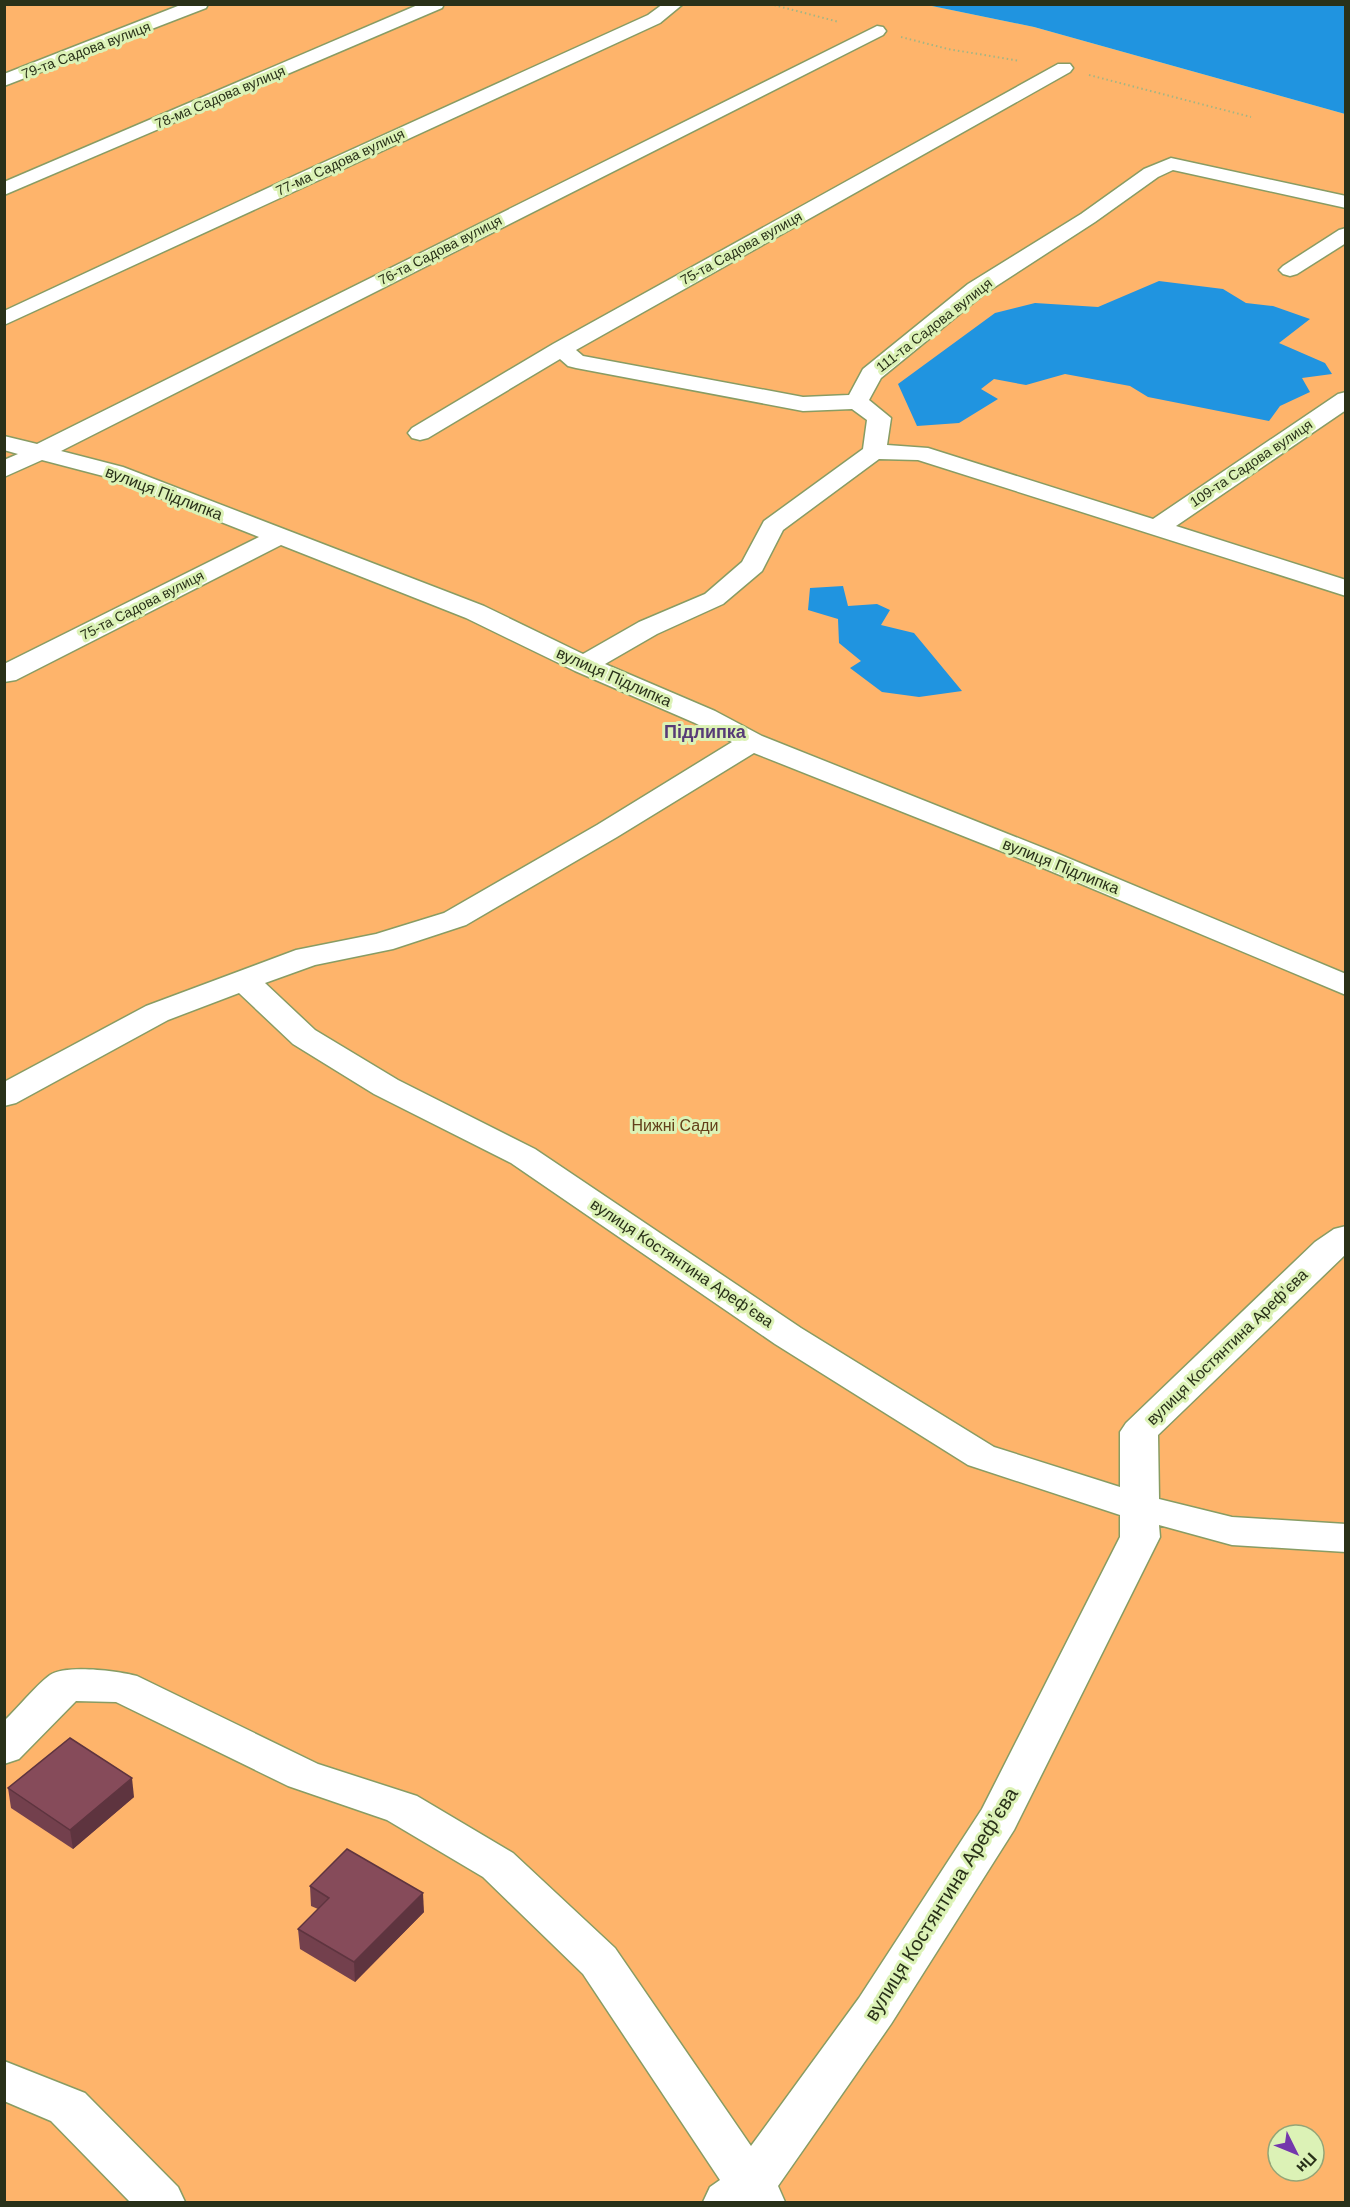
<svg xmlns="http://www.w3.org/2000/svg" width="1350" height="2207" viewBox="0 0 1350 2207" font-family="Helvetica,sans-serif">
<rect width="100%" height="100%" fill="#dcf2b6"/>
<path fill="#feb46b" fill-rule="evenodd" d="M5,5H927L1034,27L1345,114V2202H5ZM1278,2135H1314V2171H1278Z"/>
<g fill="#2094e0">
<polygon points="927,5 1345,5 1345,114 1034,27"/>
<polygon points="1159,281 1223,289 1246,303 1273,306 1310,319 1279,343 1325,363 1332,374 1302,378 1310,392 1280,406 1269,421 1148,397 1130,386 1065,374 1026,385 994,379 981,389 998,399 959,423 917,426 898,384 995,313 1035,303 1098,307"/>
<polygon points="843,586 848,606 877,604 890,610 881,625 914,633 962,691 919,697 882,692 850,668 861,661 839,643 838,619 808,610 810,588"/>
</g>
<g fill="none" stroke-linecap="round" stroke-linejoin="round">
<defs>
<g id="street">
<polygon points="183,4 208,4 206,8 4,86 4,74"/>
<polygon points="420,4 444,4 442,8 4,195 4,182"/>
<polygon points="663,4 683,4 660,23 4,325 4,311 298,174 648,15"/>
<path d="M877,26L883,27L886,31L883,35L61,451L123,467L484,606L583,654L639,622L705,594L742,562L764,521L863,449L867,420L852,409L803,411L576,368L568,366L560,359L428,438L420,440L412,438L408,433L412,428L553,344L1058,64H1070L1073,68L1070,72L576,350L583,356L803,397L849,395L863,369L968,284L1081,214L1144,169L1171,158L1346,196V208L1173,170L1158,177L1095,222L984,294L881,378L869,400L891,418L887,445L928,448L1153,519L1338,394L1346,392V410L1176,526L1346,580V596L918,460L879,459L783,530L762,571L723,604L657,634L605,664L715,711L762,736L1056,853L1346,974V995L1036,865L754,753L617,837L466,925L393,949L315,965L265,983L315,1030L398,1080L535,1149L801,1328L994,1447L1120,1487V1432L1126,1423L1315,1242L1334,1229L1346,1226V1254L1158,1435L1159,1499L1232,1517L1346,1524V1552L1232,1545L1159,1525L1160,1537L1014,1830L891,2024L778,2186L785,2202H703L710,2187L720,2180L583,1974L483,1877L387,1820L288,1786L116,1702L76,1701L19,1759L4,1764V1721C19,1707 34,1687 50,1675C66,1664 119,1671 137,1676L318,1764L417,1796L513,1853L615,1948L751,2146L859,1998L982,1809L1120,1537V1515L968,1465L775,1344L511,1163L374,1094L293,1044L239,993L168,1020L16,1103L4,1106V1082L146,1006L296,950L376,934L444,913L597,825L732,742L695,723L575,671L466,618L281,545L16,680L4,682V664L259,537L107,477L42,460L4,477V460L18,454L4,450V436L37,444Z"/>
<polygon points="1346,228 1346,243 1297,274 1290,276 1283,274 1279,270 1283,266 1339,230"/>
<polygon points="4,2061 85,2093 178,2187 185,2202 130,2202 51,2121 4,2101"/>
</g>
</defs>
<use href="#street" stroke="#889c63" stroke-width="3"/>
<g stroke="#a3b584" stroke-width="2" stroke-dasharray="1.5 3" stroke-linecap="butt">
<polyline points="770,4 839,22"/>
<polyline points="901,37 948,49 1020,61"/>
<polyline points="1089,75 1251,117"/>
</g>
<use href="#street" fill="#fff" fill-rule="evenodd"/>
</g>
<g fill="#73404d">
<polygon points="8,1788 134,1797 73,1849 11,1808"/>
<polygon points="310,1886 424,1912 355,1982 300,1949 298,1929 318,1909 311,1906"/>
</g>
<g fill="#5e343f">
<polygon points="132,1778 134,1797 73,1849 70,1830"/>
<polygon points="423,1893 424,1912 355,1982 354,1962"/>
</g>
<g fill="#864b5a" stroke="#5e343f" stroke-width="1.5">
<polygon points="70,1738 132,1778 70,1830 8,1788"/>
<polygon points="347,1849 423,1893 354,1962 298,1929 329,1898 310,1886"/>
</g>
<g text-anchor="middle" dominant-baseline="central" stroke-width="6" stroke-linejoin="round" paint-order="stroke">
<g font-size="14" fill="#293119" stroke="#dcf2b6">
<text transform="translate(86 50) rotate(-21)">79-та Садова вулиця</text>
<text transform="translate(220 97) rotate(-23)">78-ма Садова вулиця</text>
<text transform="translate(340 162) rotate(-25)">77-ма Садова вулиця</text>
<text transform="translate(741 248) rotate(-29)">75-та Садова вулиця</text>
<text transform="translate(440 250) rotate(-27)">76-та Садова вулиця</text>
<text transform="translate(934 325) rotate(-38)">111-та Садова вулиця</text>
<text transform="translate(1251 463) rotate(-34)">109-та Садова вулиця</text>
<text transform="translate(142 605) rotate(-27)">75-та Садова вулиця</text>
</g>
<g font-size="16" fill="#293119" stroke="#dcf2b6">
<text transform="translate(164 493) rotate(21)">вулиця Підлипка</text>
<text transform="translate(614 677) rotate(24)">вулиця Підлипка</text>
<text transform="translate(1061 866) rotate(22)">вулиця Підлипка</text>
<text transform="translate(682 1263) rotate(34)">вулиця Костянтина Арефʼєва</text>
<text transform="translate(1227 1347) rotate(-44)">вулиця Костянтина Арефʼєва</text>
</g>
<g font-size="16" fill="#63401b" stroke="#dcf2b6">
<text x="675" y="1125">Нижні Сади</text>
</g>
<g font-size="18" font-weight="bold" fill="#573b77" stroke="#dcf2b6">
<text x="705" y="732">Підлипка</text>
</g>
<g font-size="20" fill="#293119" stroke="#dcf2b6">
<text transform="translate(941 1904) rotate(-58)">вулиця Костянтина Арефʼєва</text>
</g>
</g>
<rect width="1350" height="2207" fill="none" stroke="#293119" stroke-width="12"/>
<g transform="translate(1296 2153) rotate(133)"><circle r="28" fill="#dcf2b6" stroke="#94a577" stroke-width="1.5"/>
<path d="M0-4.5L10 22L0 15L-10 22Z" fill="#7437ac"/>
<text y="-9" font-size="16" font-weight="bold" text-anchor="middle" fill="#293119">Пн</text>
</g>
</svg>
